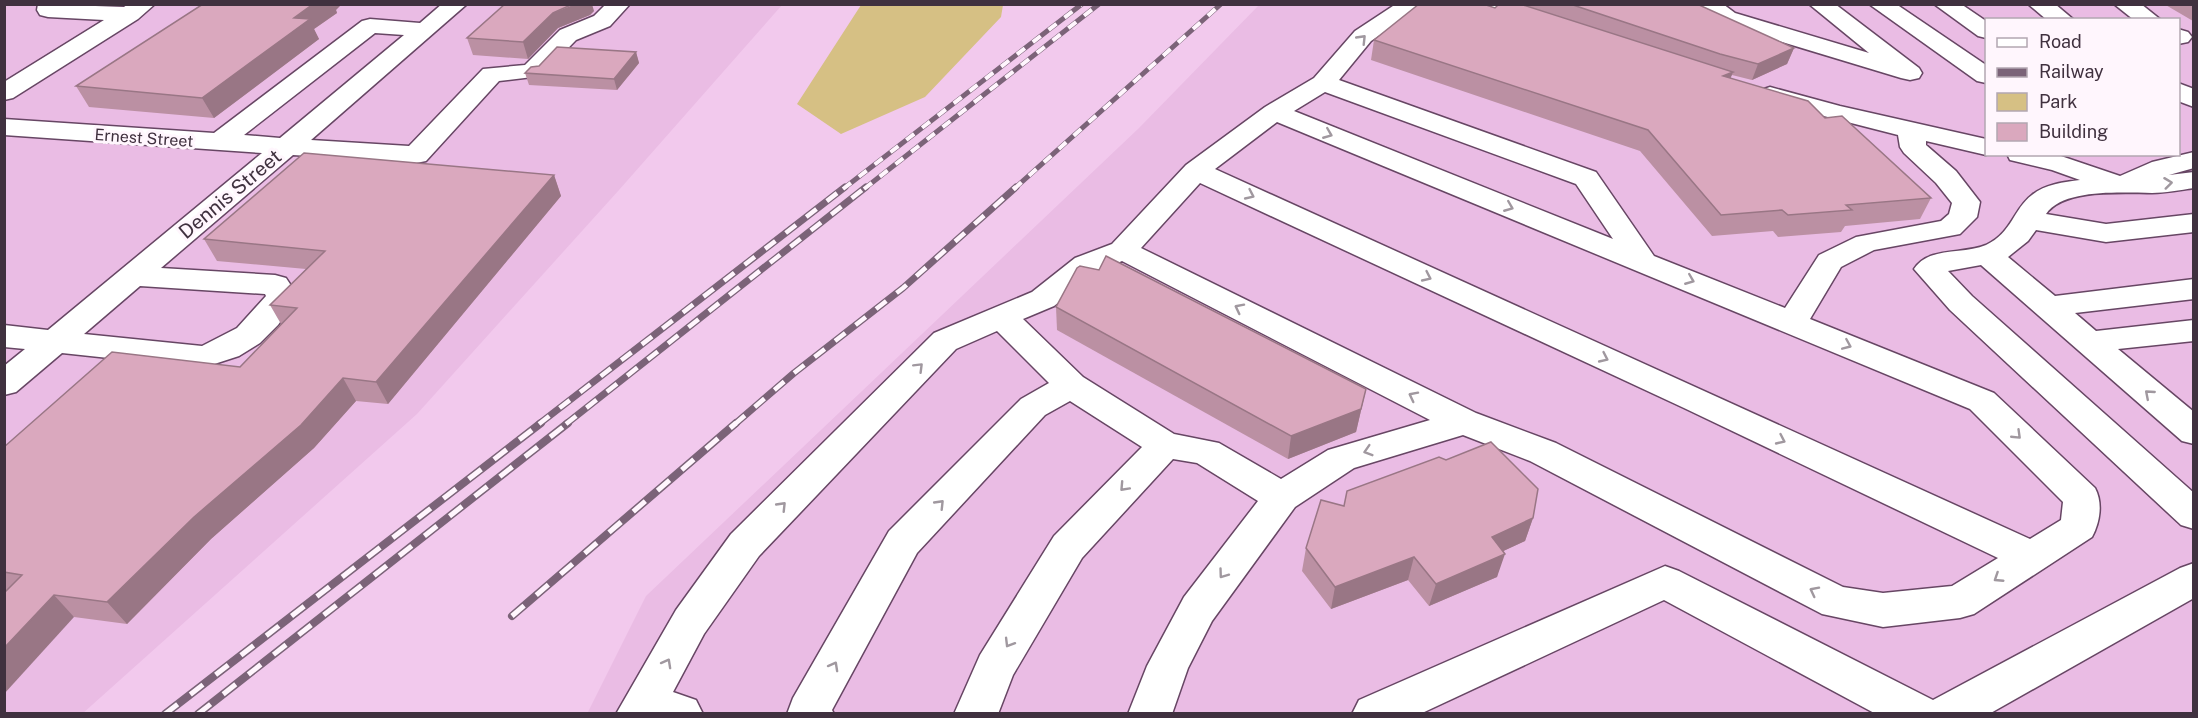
<svg xmlns="http://www.w3.org/2000/svg" width="2198" height="718" viewBox="0 0 2198 718" font-family="'Public Sans',sans-serif">
<rect width="100%" height="100%" fill="#f2c9ed"/>
<g fill="#eabce4">
<polygon points="4,5 782,5 619,190 417,414 82,714 5,713"/>
<polygon points="1259,5 2025,5 2050,19 1986,20 1986,154 2178,154 2179,100 2193,109 2193,713 587,714 646,596 1139,128"/>
<polygon points="2049,5 2193,5 2193,93 2179,84 2178,20 2074,19"/>
</g>
<polygon fill="#d6c084" points="861,5 861,4 1003,5 1001,17 925,97 841,134 797,104"/>
<g fill="none" stroke-linecap="round" stroke-linejoin="round">
<defs>
<g id="minor">
<polygon points="38,4 124,7 128,4 155,4 138,19 13,98 4,100 4,82 104,20 48,17 40,15 37,10"/>
<path d="M442,4H467L311,140L409,146L483,69L525,65L560,30L594,16L606,4H630L610,26L576,40L541,76L499,81L426,161L416,163L293,155L161,268L275,275L286,278L298,296L278,325L260,343L239,356L202,368L62,353L16,392L4,395V366L25,349L4,347V325L48,330L262,153L4,135V119L214,133L362,21L370,19L420,23ZM375,33L404,35L280,138L244,135ZM140,286L265,294L266,296L237,328L202,346L84,334Z"/>
<path d="M1396,4H1428L1425,9L1406,17L1371,41L1339,80L1596,172L1654,256L1785,308L1819,255L1856,237L1941,221L1949,214L1952,203L1936,183L1904,153L1900,147L1898,135L1761,100L1757,95L1761,90L1770,87L1840,106L1986,139L1988,154L1986,155L1926,141V145L1956,171L1980,202L1977,217L1960,234L1874,250L1841,267L1810,319L1994,393L2095,488C2103,503 2100,522 2092,537L1974,614L1960,618L1883,627L1822,614L1530,461L1463,435L1354,468L1295,507L1212,621L1188,668L1172,714H1128L1147,666L1184,597L1258,501L1197,463L1173,459L1082,558L1013,675L998,714H954L980,655L1054,536L1142,447L1070,401L1045,415L917,553L832,710L834,714H787L793,698L889,531L1021,399L1049,383L997,331L956,349L759,556L704,634L673,692L696,700L703,714H616L676,610L731,534L934,333L1032,292L1075,258L1112,244L1186,165L1265,107L1314,78L1355,31ZM1325,92L1576,184L1613,239L1294,111ZM1277,122L1970,409L2063,502L2061,520L2030,539L1215,169ZM1200,183L1684,408L1998,558L1952,586L1883,593L1843,587L1556,443L1476,413L1141,248ZM1122,261L1430,420L1328,450L1281,479L1219,443L1174,434L1083,377L1023,319L1054,306L1097,272Z"/>
<polygon points="1473,4 1508,4 1545,16 1548,21 1545,26 1537,28 1476,9"/>
<polygon points="1696,4 1723,4 1735,13 1869,53 1809,4 1835,4 1919,68 1922,73 1919,78 1910,80 1901,78 1719,23"/>
<polygon points="1869,4 1896,4 1986,65 1986,83 1977,81"/>
<polygon points="1934,4 1961,4 1986,21 1986,38 1978,36"/>
<polygon points="2028,4 2055,4 2074,20 2047,20"/>
<polygon points="2114,4 2141,4 2161,20 2134,20"/>
<polygon points="2178,29 2188,32 2192,37 2188,42 2178,44"/>
<polygon points="2178,83 2194,89 2194,107 2178,101"/>
<path d="M2194,152V168L2169,175L2194,172V188C2180,190 2165,193 2152,193C2123,193 2064,188 2046,214L2106,224L2194,214V232L2106,242L2036,230L2028,241L2008,257L2055,296L2194,279V299L2075,313L2096,331L2194,320V341L2118,349L2194,412V444L2182,441L1981,265L1948,271L1972,296L2194,493V529L2181,525L1950,310L1914,269C1929,246 1963,255 1986,245C2012,233 2014,208 2032,195C2045,184 2064,182 2080,180L2052,170L2010,160L2007,154H2055L2120,176L2152,162Z"/>
<polygon points="2194,563 2194,598 1989,714 1876,714 1664,600 1420,714 1352,714 1359,700 1665,566 1679,571 1933,700 2180,568"/>
</g>
</defs>
<use href="#minor" stroke="#674664" stroke-width="3"/>
<use href="#minor" fill="#fff" fill-rule="evenodd"/>
<defs>
<g id="rail-far2">
<polyline points="843,189 1082,4"/>
<polyline points="864,189 1099,4"/>
<polyline points="1014,189 1221,4"/>
</g>
<g id="rail-far1">
<polyline points="539,424 845,187"/>
<polyline points="566,424 866,187"/>
<polyline points="735,424 794,373 903,288 1016,187"/>
</g>
<g id="rail">
<polyline points="512,616 736,423"/>
<polyline points="165,714 541,423"/>
<polyline points="198,714 568,423"/>
</g>
</defs>
<use href="#rail-far2" stroke="#7b6378" stroke-width="5"/>
<use href="#rail-far1" stroke="#7b6378" stroke-width="7"/>
<use href="#rail" stroke="#7b6378" stroke-width="8"/>
<use href="#rail-far2" stroke="#fff6fd" stroke-width="4" stroke-dasharray="10" stroke-linecap="butt"/>
<use href="#rail-far1" stroke="#fff6fd" stroke-width="4.5" stroke-dasharray="13" stroke-linecap="butt"/>
<use href="#rail" stroke="#fff6fd" stroke-width="5" stroke-dasharray="16" stroke-linecap="butt"/>
</g>
<g fill="#bb90a3">
<polygon points="1499,4 1697,4 1794,48 1787,64 1752,80 1732,75 1730,78 1825,118 1931,198 1920,219 1845,226 1841,232 1778,237 1773,231 1712,236 1640,151 1371,60 1374,40 1495,8"/>
<polygon points="2164,4 2193,4 2193,21"/>
<polygon points="336,10 337,13 314,29 319,39 214,118 89,107 76,86"/>
<polygon points="594,11 590,15 558,28 528,59 473,55 467,38"/>
<polygon points="636,52 639,63 617,90 529,85 525,73"/>
<polygon points="554,175 561,196 388,404 356,401 314,448 211,539 127,624 74,617 4,591 4,447 240,367 281,324 270,305 306,269 217,261 204,239"/>
<polygon points="1056,307 1366,389 1356,432 1288,459 1057,330"/>
<polygon points="1446,460 1533,518 1525,541 1503,551 1497,577 1429,606 1408,580 1331,609 1302,571 1306,548 1344,506"/>
</g>
<g fill="#997685">
<polygon points="313,4 342,4 336,10 337,13 314,29 319,39 214,118 202,98 294,18"/>
<polygon points="592,4 594,11 590,15 558,28 528,59 523,42 553,13 573,5"/>
<polygon points="1794,48 1787,64 1752,80 1758,64"/>
<polygon points="636,52 639,63 617,90 614,79"/>
<polygon points="1733,72 1725,92 1723,76"/>
<polygon points="554,175 561,196 388,404 376,382"/>
<polygon points="343,378 356,401 314,448 211,539 127,624 107,602 194,517"/>
<polygon points="1366,389 1356,432 1288,459 1291,436"/>
<polygon points="1533,518 1525,541 1484,560 1492,537"/>
<polygon points="1505,554 1497,577 1429,606 1436,584"/>
<polygon points="1414,557 1408,580 1331,609 1335,587"/>
<polygon points="54,595 74,617 4,694 4,648"/>
</g>
<g fill="#daa8be" stroke="#997685" stroke-width="1.5">
<polygon points="203,4 313,4 294,18 310,19 202,98 76,86"/>
<polygon points="505,4 573,4 553,13 523,42 467,38"/>
<polygon points="1419,4 1483,4 1495,8 1499,4 1520,4 1733,72 1723,76 1808,101 1825,118 1842,116 1931,198 1846,205 1852,210 1788,215 1782,210 1721,215 1648,130 1374,40"/>
<polygon points="1570,4 1697,4 1794,48 1758,64 1720,54"/>
<polygon points="557,47 636,52 614,79 525,73 531,67 539,66"/>
<polygon points="304,153 554,175 376,382 343,378 301,425 194,517 107,602 54,595 4,648 4,593 22,575 4,572 4,447 112,352 240,367 297,308 270,305 325,251 204,239"/>
<polygon points="1106,256 1366,389 1361,409 1291,436 1056,307 1077,268 1080,266 1099,270"/>
<polygon points="1491,442 1538,489 1533,518 1492,537 1505,554 1436,584 1414,557 1335,587 1306,548 1321,500 1344,506 1347,491 1439,457 1446,460"/>
</g>
<defs><path id="oneway-chevron" d="M-2-3.5L2.5 0L-2 3.5" fill="none" stroke-width="1.6" stroke-linecap="round" stroke-linejoin="round" transform="scale(1.5)"/></defs>
<g stroke="#a0989f">
<use href="#oneway-chevron" transform="translate(1362 39) rotate(-46)"/>
<use href="#oneway-chevron" transform="translate(1328 134) rotate(22)"/>
<use href="#oneway-chevron" transform="translate(2168 183) rotate(-7)"/>
<use href="#oneway-chevron" transform="translate(1250 195) rotate(25)"/>
<use href="#oneway-chevron" transform="translate(1509 207) rotate(22)"/>
<use href="#oneway-chevron" transform="translate(1427 277) rotate(25)"/>
<use href="#oneway-chevron" transform="translate(1690 280) rotate(22)"/>
<use href="#oneway-chevron" transform="translate(1239 308) rotate(-153)"/>
<use href="#oneway-chevron" transform="translate(1847 345) rotate(23)"/>
<use href="#oneway-chevron" transform="translate(1604 358) rotate(25)"/>
<use href="#oneway-chevron" transform="translate(919 367) rotate(-45)"/>
<use href="#oneway-chevron" transform="translate(2149 394) rotate(-139)"/>
<use href="#oneway-chevron" transform="translate(1413 396) rotate(-153)"/>
<use href="#oneway-chevron" transform="translate(2017 435) rotate(44)"/>
<use href="#oneway-chevron" transform="translate(1781 440) rotate(25)"/>
<use href="#oneway-chevron" transform="translate(1368 451) rotate(163)"/>
<use href="#oneway-chevron" transform="translate(1124 487) rotate(133)"/>
<use href="#oneway-chevron" transform="translate(940 504) rotate(-46)"/>
<use href="#oneway-chevron" transform="translate(782 506) rotate(-46)"/>
<use href="#oneway-chevron" transform="translate(1223 574) rotate(126)"/>
<use href="#oneway-chevron" transform="translate(1998 578) rotate(147)"/>
<use href="#oneway-chevron" transform="translate(1814 591) rotate(-153)"/>
<use href="#oneway-chevron" transform="translate(1009 643) rotate(121)"/>
<use href="#oneway-chevron" transform="translate(667 663) rotate(-61)"/>
<use href="#oneway-chevron" transform="translate(834 666) rotate(-61)"/>
</g>
<g text-anchor="middle" dominant-baseline="central" stroke-width="6" stroke-linejoin="round" paint-order="stroke">
<g font-size="16" fill="#40313f" stroke="#fff6fd">
<text transform="translate(144 138) rotate(4)">Ernest Street</text>
</g>
<g font-size="20" fill="#40313f" stroke="#fff6fd">
<text transform="translate(230 194) rotate(-40)">Dennis Street</text>
</g>
</g>
<rect width="2198" height="718" fill="none" stroke="#40313f" stroke-width="12"/>
<rect x="1985" y="18" width="195" height="138" fill="#fff6fd" stroke="#b3a7b1" stroke-width="1.5"/>
<rect x="1997" y="38" width="30" height="9" fill="#ffffff" stroke="#b3a7b1" stroke-width="1.5"/>
<text x="2039" y="48" font-size="18" fill="#40313f">Road</text>
<rect x="1997" y="68" width="30" height="9" fill="#7b6378" stroke="#b3a7b1" stroke-width="1.5"/>
<text x="2039" y="78" font-size="18" fill="#40313f">Railway</text>
<rect x="1997" y="93" width="30" height="18" fill="#d6c084" stroke="#b3a7b1" stroke-width="1.5"/>
<text x="2039" y="108" font-size="18" fill="#40313f">Park</text>
<rect x="1997" y="123" width="30" height="18" fill="#daa8be" stroke="#b3a7b1" stroke-width="1.5"/>
<text x="2039" y="138" font-size="18" fill="#40313f">Building</text>
</svg>
